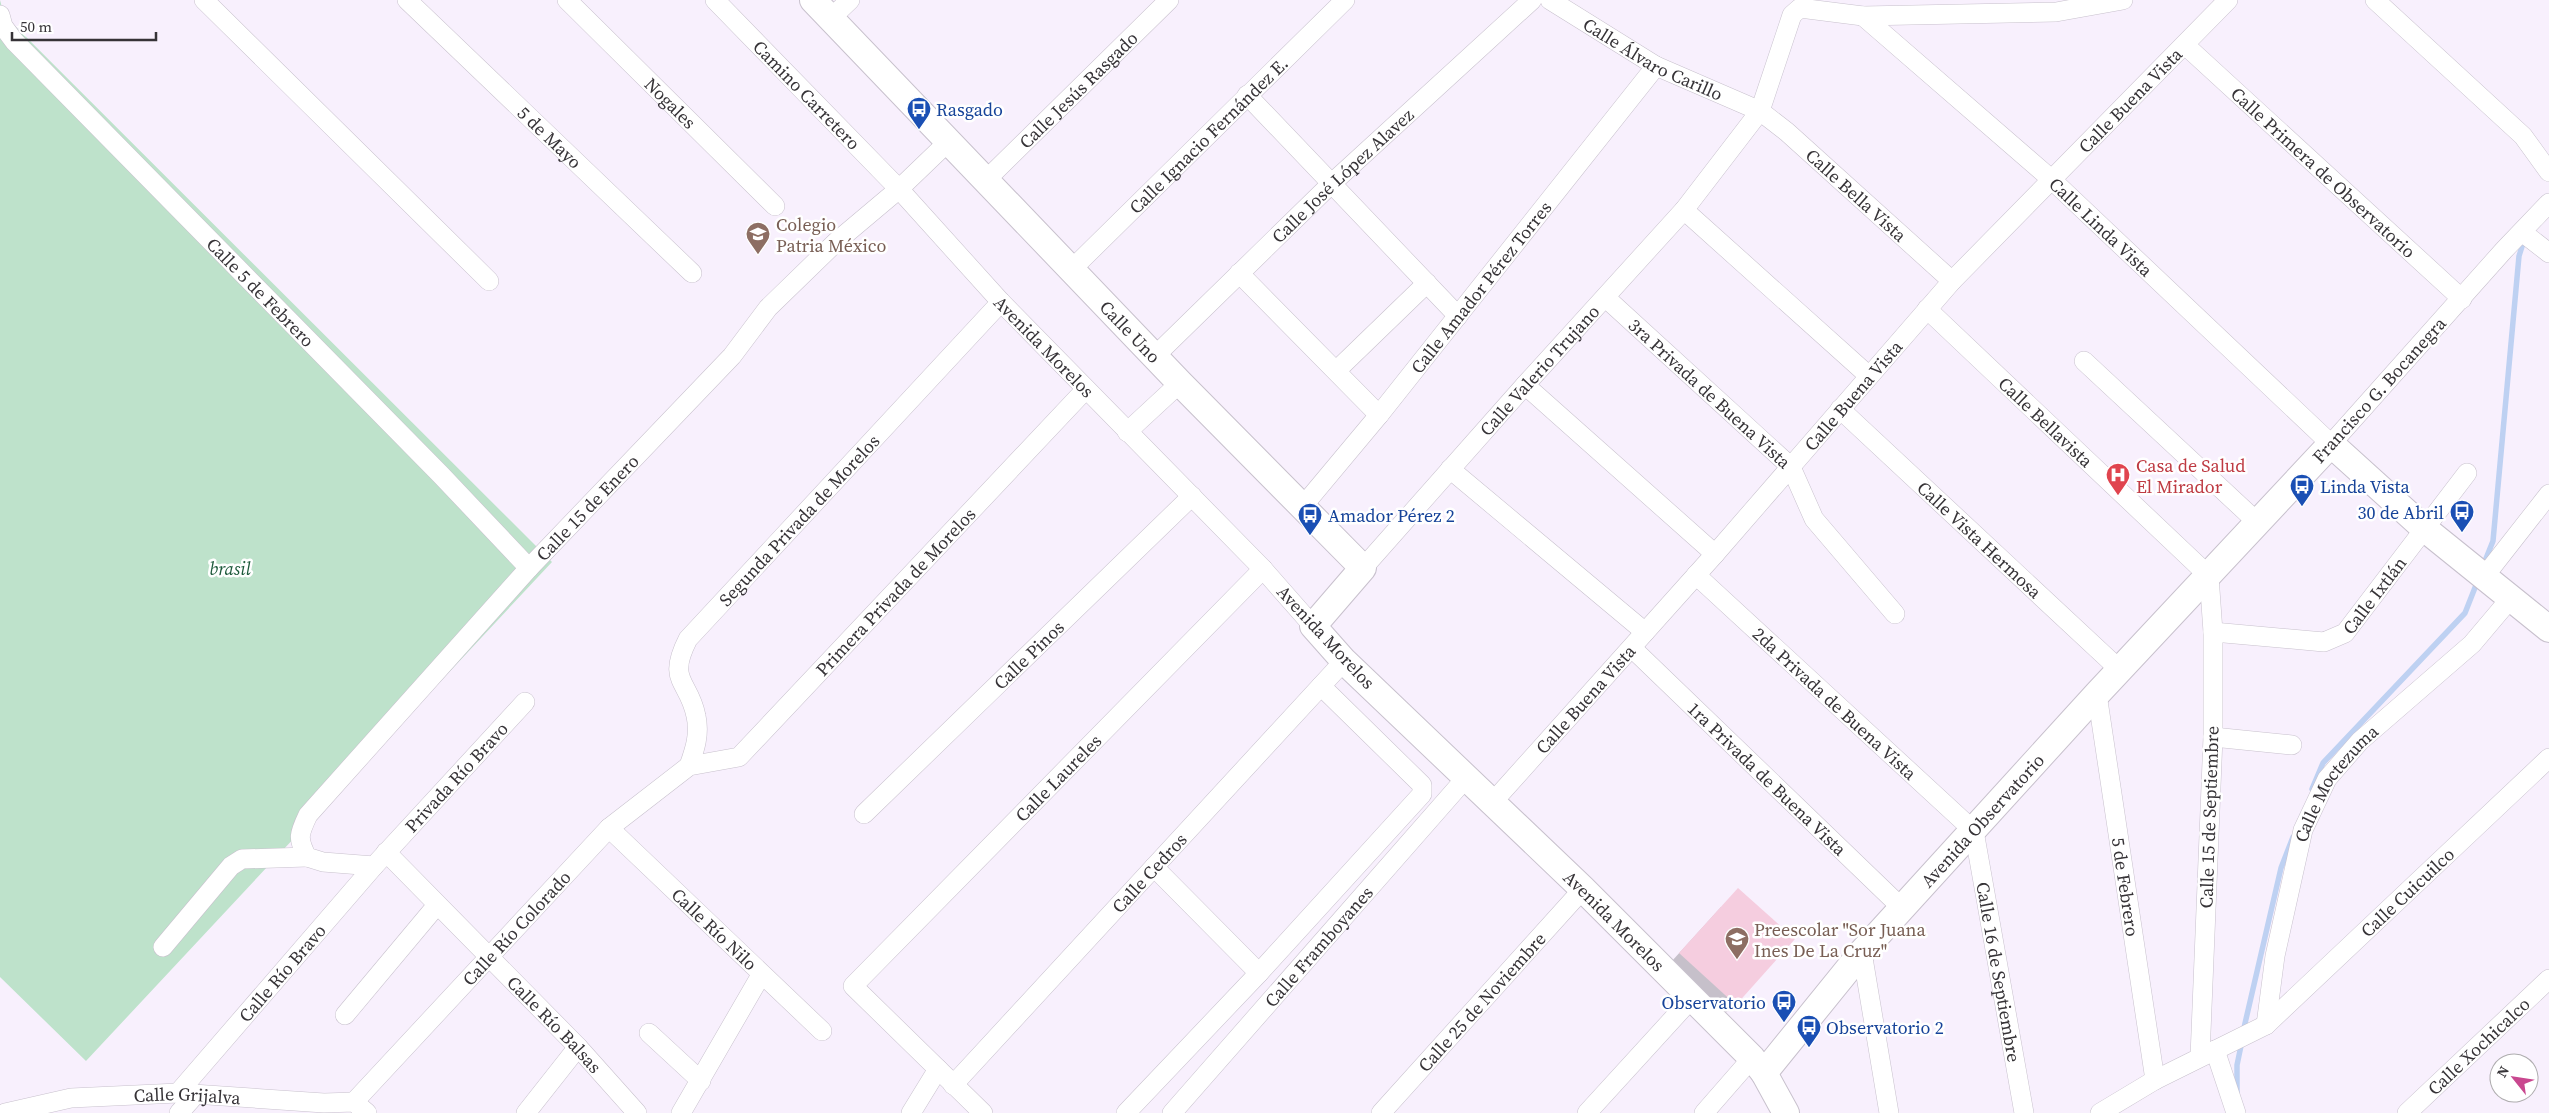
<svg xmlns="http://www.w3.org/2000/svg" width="2549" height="1113" viewBox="0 0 2549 1113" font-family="'Source Serif 4',serif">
<rect width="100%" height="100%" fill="#f8f0fd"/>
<polygon fill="#bee2cb" points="0,0 4,15 552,562 86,1061 0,977"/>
<polygon fill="#0003" points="1721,907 1735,1004 1717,1021 1662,972"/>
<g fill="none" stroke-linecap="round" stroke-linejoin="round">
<g stroke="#bed1f2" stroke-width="5.5">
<polyline points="2483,566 2493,541 2519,256 2525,237"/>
<polyline points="2312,789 2323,763 2465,613 2478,580"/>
<polyline points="2243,1032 2281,868 2293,837"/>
<polyline points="2237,1093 2237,1065 2242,1041"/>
</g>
</g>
<polygon fill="#f5cddf" points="1738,888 1795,939 1736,1005 1679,953"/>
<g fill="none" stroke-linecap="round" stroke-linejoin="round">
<defs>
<g id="street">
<polyline points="204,0 489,281"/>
<path id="s1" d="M407,0L692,273"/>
<path id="s2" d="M567,0L775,206"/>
<path id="s3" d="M715,0L899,189L1001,302L1263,569L1313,626"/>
<path id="s4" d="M1550,0L1656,66L1760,111L1787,132L1952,281"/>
<polyline points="2375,0 2523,136 2549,172"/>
<path id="s5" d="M0,15L3,26L14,41L441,475L529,568"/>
<path id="s6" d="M1863,16L2051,179L2331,444L2504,250L2549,203"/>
<polyline points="831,18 850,0"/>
<path id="s7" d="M2185,45L2462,299"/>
<polyline points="1247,95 1458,316"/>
<path id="s8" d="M986,180L1169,0"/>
<polyline points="1684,210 1869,376"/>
<polyline points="2522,232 2549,253"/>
<path id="s9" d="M1072,269L1345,0"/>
<polyline points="1239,273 1379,415"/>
<path id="s10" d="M1606,298L1791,467L1814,519L1895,614"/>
<path id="s11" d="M1927,309L2209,576L2213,632V737L2200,1057"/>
<path id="s12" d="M1156,355L1331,184L1532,0"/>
<polyline points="2084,361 2257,522"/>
<polyline points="1337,370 1427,283"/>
<polyline points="1525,385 1715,554"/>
<path id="s13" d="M1840,409L2120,670"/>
<polyline points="1127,432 1180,383"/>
<polyline points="1450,469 1645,632"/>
<path id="s14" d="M1303,506L1379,415L1656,66"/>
<path id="s15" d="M1363,568L1525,385L1684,210L1760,111L1792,15L1800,8L1863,16L2056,12L2123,0"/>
<path id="s16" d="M1696,575L1974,831L2024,1113"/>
<polyline points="2484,577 2549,494"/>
<path id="s17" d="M2213,632L2324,642L2345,633L2467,473"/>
<path id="s18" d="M1632,648L1903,909"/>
<path id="s19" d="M2097,694L2155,1080"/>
<polyline points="2213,737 2292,745"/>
<path id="s20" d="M689,766C695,749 700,734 696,716C689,680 666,682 688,639L1001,302"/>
<path id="s21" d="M1491,804L1715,554L1952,281L2228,0"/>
<path id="s22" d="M864,814L1192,496"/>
<path id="s23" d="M609,828L822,1031"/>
<path id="s24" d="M386,852L578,1047L637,1113"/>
<path id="s25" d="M374,866L323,862L307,857C297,838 299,834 308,815L529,568L732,356L768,308L836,242L899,189L949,141"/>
<polyline points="1154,867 1259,973"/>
<polyline points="163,947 231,866 242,859 307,857"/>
<polyline points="1862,952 1889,1113"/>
<polyline points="345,1015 437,905"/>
<path id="s26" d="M2266,1025L2275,956L2303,830L2327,779L2360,741L2472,644L2510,599"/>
<polyline points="649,1033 701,1081"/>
<polyline points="2215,1050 2236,1113"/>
<path id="s27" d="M953,1085L1344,661"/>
<path id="s28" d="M178,1093L374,866L525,702"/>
<path id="s29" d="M354,1102L609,828L689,766L739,757L1086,389"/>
<path id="s30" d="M5,1113L71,1098L178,1093L324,1103L354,1102L367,1113"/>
<polyline points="179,1113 196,1094"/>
<polyline points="526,1113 578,1047"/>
<polyline points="681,1113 761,975"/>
<polyline points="911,1113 938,1069"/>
<path id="s31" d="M983,1113L853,986L1263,569"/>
<polyline points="1126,1113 1259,973 1422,794 1422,785 1321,686"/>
<path id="s32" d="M1172,1113L1465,779"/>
<path id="s33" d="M1381,1113L1583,889"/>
<polyline points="1587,1113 1692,998"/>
<polyline points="1704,1113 1752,1058"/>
<path id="s34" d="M2100,1113L2155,1080L2266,1025L2549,758"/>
<path id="s35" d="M2407,1113L2549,979"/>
</g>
<g id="secondary">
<path id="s36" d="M813,0L1180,383L1363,568L1313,626L1344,661L1583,889L1752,1058L1764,1073L1786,1113"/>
<path id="s37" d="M1764,1073L1862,952L2097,694L2331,444L2425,529L2549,629"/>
</g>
</defs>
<use href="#street" stroke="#c8c1cd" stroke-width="20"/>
<use href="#secondary" stroke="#c8c1cd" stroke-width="28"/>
<use href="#street" stroke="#fff" stroke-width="19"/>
<use href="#secondary" stroke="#fff" stroke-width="26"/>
</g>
<defs>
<symbol id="bus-pin" viewBox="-11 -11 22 30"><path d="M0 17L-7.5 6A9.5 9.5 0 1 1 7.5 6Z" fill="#1a4fb4" stroke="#fff"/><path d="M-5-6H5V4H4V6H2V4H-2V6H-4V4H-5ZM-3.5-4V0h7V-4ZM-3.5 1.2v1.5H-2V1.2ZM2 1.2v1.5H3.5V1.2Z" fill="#fff"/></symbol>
<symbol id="school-pin" viewBox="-11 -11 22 30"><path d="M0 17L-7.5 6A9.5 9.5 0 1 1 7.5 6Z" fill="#8d6e63" stroke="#fff"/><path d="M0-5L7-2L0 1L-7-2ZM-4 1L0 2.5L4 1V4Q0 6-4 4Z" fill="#fff"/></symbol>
<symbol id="hospital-pin" viewBox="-11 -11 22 30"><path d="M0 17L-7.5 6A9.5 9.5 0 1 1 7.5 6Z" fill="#e0444e" stroke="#fff"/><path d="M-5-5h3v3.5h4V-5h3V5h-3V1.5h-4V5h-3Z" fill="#fff"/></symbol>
</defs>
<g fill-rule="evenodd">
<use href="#bus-pin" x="905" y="95" width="28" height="38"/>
<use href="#school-pin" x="744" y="220" width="28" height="38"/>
<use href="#hospital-pin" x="2104" y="461" width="28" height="38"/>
<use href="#bus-pin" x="2288" y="472" width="28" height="38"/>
<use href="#bus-pin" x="2448" y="498" width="28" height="38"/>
<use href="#bus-pin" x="1296" y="501" width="28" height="38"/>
<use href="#school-pin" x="1723" y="925" width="28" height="38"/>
<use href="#bus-pin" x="1770" y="988" width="28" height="38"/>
<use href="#bus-pin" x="1795" y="1013" width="28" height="38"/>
</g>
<g text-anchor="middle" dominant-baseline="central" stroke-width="5" stroke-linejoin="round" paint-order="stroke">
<g font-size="18" fill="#363337" stroke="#fff">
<text stroke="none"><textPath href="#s4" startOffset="119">Calle Álvaro Carillo</textPath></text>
<text stroke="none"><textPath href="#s8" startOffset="129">Calle Jesús Rasgado</textPath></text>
<text stroke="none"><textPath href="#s3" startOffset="132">Camino Carretero</textPath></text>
<text stroke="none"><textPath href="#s21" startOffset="951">Calle Buena Vista</textPath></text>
<text stroke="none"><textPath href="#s2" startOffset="146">Nogales</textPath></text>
<text stroke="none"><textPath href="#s9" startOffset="191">Calle Ignacio Fernández E.</textPath></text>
<text stroke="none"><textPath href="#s1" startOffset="198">5 de Mayo</textPath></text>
<text stroke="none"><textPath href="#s7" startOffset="188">Calle Primera de Observatorio</textPath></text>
<text stroke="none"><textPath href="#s12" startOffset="259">Calle José López Alavez</textPath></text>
<text stroke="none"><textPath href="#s4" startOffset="366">Calle Bella Vista</textPath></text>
<text stroke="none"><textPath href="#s6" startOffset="318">Calle Linda Vista</textPath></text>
<text stroke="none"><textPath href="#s14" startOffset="282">Calle Amador Pérez Torres</textPath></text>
<text stroke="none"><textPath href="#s5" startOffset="382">Calle 5 de Febrero</textPath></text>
<text stroke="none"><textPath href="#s36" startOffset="459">Calle Uno</textPath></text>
<text stroke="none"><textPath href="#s3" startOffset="478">Avenida Morelos</textPath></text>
<text stroke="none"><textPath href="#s15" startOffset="265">Calle Valerio Trujano</textPath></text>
<text transform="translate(2379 390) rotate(-48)">Francisco G. Bocanegra</text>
<text stroke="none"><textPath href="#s10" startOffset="141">3ra Privada de Buena Vista</textPath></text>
<text stroke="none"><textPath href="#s21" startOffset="546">Calle Buena Vista</textPath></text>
<text stroke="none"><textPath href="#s11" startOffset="164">Calle Bellavista</textPath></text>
<text stroke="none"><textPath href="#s25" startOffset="528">Calle 15 de Enero</textPath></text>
<text stroke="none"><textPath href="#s20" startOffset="296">Segunda Privada de Morelos</textPath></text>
<text stroke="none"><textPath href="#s13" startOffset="191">Calle Vista Hermosa</textPath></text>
<text stroke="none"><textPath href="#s29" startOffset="754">Primera Privada de Morelos</textPath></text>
<text stroke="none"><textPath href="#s17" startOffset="182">Calle Ixtlán</textPath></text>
<text transform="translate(1326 637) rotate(47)">Avenida Morelos</text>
<text stroke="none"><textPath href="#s22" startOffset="229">Calle Pinos</textPath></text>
<text stroke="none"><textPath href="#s21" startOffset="141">Calle Buena Vista</textPath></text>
<text stroke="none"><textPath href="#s16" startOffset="189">2da Privada de Buena Vista</textPath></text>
<text stroke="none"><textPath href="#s28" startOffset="421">Privada Río Bravo</textPath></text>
<text stroke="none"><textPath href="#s31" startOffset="474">Calle Laureles</textPath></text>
<text stroke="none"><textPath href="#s18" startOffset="188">1ra Privada de Buena Vista</textPath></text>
<text stroke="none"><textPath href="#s26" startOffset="256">Calle Moctezuma</textPath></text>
<text transform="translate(2209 817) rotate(-88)">Calle 15 de Septiembre</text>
<text stroke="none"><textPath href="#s37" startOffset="334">Avenida Observatorio</textPath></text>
<text stroke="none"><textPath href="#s27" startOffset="289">Calle Cedros</textPath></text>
<text stroke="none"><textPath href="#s19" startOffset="195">5 de Febrero</textPath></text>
<text stroke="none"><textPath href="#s34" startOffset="382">Calle Cuicuilco</textPath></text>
<text stroke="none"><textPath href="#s36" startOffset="1289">Avenida Morelos</textPath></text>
<text stroke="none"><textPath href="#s29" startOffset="238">Calle Río Colorado</textPath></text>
<text stroke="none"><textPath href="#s23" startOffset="146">Calle Río Nilo</textPath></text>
<text stroke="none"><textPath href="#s32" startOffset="222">Calle Framboyanes</textPath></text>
<text stroke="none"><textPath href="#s28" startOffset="159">Calle Río Bravo</textPath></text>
<text stroke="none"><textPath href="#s16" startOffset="521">Calle 16 de Septiembre</textPath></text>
<text stroke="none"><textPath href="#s33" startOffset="150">Calle 25 de Noviembre</textPath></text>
<text stroke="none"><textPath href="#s24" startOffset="241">Calle Río Balsas</textPath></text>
<text stroke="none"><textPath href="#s35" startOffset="98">Calle Xochicalco</textPath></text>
<text stroke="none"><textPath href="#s30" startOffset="184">Calle Grijalva</textPath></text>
</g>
<g font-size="18" fill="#164399" stroke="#fff" text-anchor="start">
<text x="936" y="109">Rasgado</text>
<text x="2320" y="486">Linda Vista</text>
<text x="2444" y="512" text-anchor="end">30 de Abril</text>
<text x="1328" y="515">Amador Pérez 2</text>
<text x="1766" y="1002" text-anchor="end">Observatorio</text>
<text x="1826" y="1027">Observatorio 2</text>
</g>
<g font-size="18" fill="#785e54" stroke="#fff" text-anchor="start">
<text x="776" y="224">Colegio<tspan x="776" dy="21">Patria México</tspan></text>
<text x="1754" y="929">Preescolar "Sor Juana<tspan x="1754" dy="21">Ines De La Cruz"</tspan></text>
</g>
<g font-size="18" fill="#be3a42" stroke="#fff" text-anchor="start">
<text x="2136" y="465">Casa de Salud<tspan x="2136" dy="21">El Mirador</tspan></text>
</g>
<g font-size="18" font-style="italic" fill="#1c593a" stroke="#fff">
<text x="230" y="568">brasil</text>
</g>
</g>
<g transform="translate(2514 1078) rotate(300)"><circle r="24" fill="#ffffff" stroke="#afadaf"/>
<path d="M0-4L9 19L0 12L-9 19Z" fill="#c9478f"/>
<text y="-8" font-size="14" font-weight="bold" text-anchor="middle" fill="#363337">N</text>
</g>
<path d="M12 32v8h144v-8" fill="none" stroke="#363337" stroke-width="2.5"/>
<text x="20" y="32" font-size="15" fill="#363337" stroke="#ffffff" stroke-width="4" paint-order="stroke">50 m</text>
</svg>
